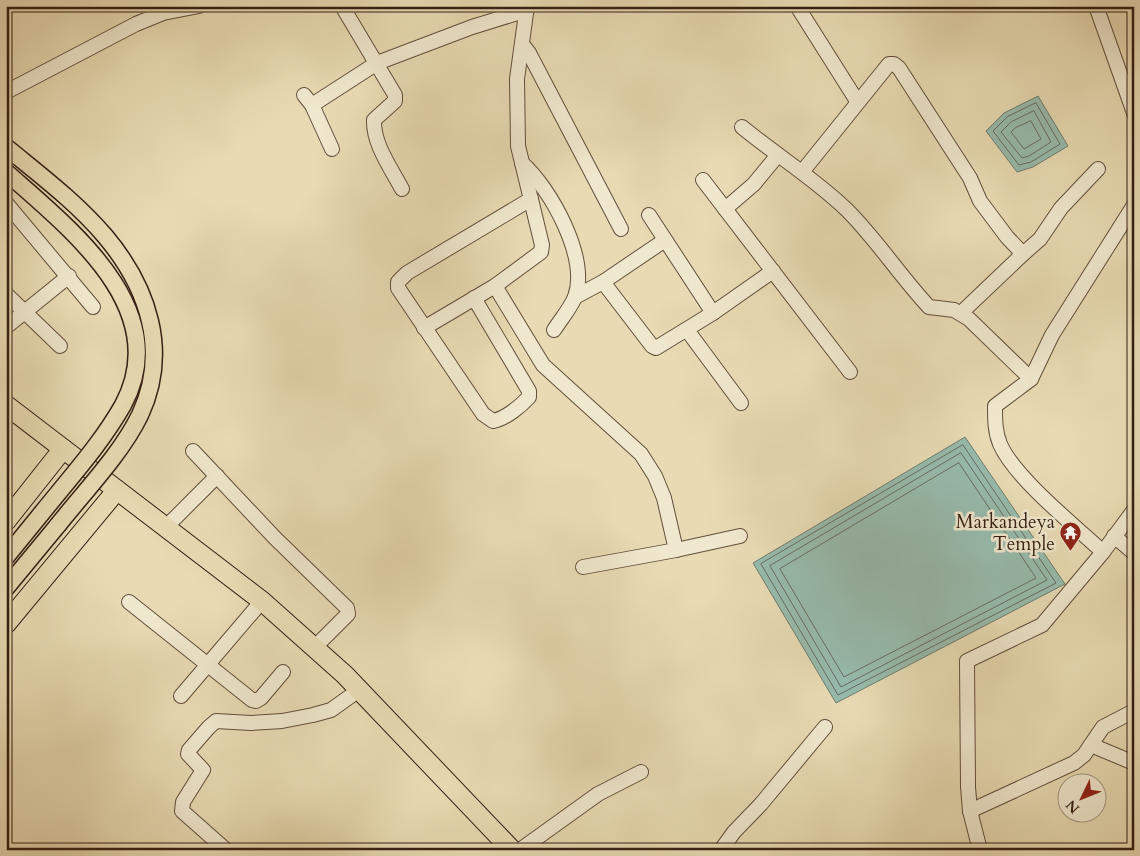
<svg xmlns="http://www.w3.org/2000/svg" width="1140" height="856" viewBox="0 0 1140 856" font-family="Cardo,serif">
<rect width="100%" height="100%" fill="#e8dbb3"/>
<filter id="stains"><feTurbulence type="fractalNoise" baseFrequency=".004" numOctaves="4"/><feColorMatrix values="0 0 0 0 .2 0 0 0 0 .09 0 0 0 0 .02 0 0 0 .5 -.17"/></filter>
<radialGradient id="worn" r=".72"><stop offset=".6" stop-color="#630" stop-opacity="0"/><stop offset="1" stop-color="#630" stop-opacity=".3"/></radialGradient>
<g fill="#97bbad" stroke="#707d70">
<polygon points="1038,96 1068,146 1033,167 1017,172 986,131 1004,113"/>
<polygon points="965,437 1065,584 836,703 753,563"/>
</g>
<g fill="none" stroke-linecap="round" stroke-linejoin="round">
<g stroke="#666d60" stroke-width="1">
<polygon points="1036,103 1060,144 1031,162 1019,165 993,131 1007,117"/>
<polygon points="1034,111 1051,142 1029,156 1022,158 1001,132 1011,122"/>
<polygon points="1031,121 1041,139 1024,149 1011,132 1015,128"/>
<polygon points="963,445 1056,583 838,695 761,564"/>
<polygon points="961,453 1047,580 841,687 770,566"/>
<polygon points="959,463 1036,578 844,677 780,569"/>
</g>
<defs>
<g id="minor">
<path d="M342,6L395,95V101L374,120C373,144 391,168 402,189"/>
<polyline points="797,6 857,101"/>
<polyline points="1096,6 1134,113"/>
<polyline points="522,44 529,53 621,229"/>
<polyline points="6,92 136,24 163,13 199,6"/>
<polyline points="304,95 312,105 332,149"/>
<polyline points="312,105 377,63 472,27 527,10"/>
<path d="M742,127C776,155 815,179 847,210C877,240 900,276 929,307L954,310L969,319L1031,379"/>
<path d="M522,163C551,189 589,258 575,297C570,309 561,319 554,330"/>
<polyline points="802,172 889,64 894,64 899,68 970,178 980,201 1007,237 1023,254 1040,239 1061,208 1098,169"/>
<polyline points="703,180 850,372"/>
<polyline points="6,203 93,307"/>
<polyline points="725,209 754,184 777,156"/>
<polyline points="649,215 713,313"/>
<polyline points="603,282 652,346 656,348 713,313 773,271"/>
<polyline points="495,286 543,365 641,454 655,476 664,498 676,550"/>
<polyline points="6,294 60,346"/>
<polyline points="575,297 603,282 665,240"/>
<path d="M474,298L529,391V397C521,406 505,419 493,421L483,414L398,288V282L407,273L531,199"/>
<polyline points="961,313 1023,254"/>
<polyline points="6,327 69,276"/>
<polyline points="424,328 495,286 541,252 542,245 518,146 517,79 527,6"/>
<polyline points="687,330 741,403"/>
<polyline points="193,451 275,538 347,608 348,614 314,648"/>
<polyline points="166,527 217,476"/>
<polyline points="1114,536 1134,553"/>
<polyline points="1103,552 1134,510"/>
<polyline points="583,567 676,550 740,536"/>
<polyline points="129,602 252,700 256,701 261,698 283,672"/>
<polyline points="181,696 262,601"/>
<polyline points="1091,745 1134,763"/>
<polyline points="970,811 1074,763 1084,755 1103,727 1134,711"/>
<polyline points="226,850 182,811 183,802 203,770 188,754 189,750 209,727 216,721 251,723 282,721 313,715 331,710 359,690"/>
<polyline points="520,850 598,794 641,772"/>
<polyline points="721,850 734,832 761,804 825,727"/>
<path d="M980,850L970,811L968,787L967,661L1042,625L1103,552C1075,526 1014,477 1000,444C995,432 995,420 995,406L1031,379L1052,335L1134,205"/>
</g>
<g id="major">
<polyline points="6,557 41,514"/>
<polyline points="6,588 58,525"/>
</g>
<g id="highway">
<polyline points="6,405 262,601 345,675 512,850"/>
<polyline points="6,521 63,449"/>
<polyline points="6,624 117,490"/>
</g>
</defs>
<use href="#minor" stroke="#624e3c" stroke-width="16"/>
<use href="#major" stroke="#351f14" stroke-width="19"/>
<use href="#highway" stroke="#351f14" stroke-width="21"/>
<use href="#minor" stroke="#f0e8ce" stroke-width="14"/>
<use href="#major" stroke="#e8dbb3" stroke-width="16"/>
<use href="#highway" stroke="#e8dbb3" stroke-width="19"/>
<defs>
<g id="major-bridge">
<path d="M6,147C40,175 76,202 105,236C148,287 170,351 140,415C121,454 85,491 58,525"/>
<path d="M6,172C69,228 175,309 123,405C101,444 69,479 41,514"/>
</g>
</defs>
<use href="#major-bridge" stroke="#351f14" stroke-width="19" stroke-linecap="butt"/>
<use href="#major-bridge" stroke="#e8dbb3" stroke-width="16"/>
</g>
<defs>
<symbol id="temple-pin" viewBox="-11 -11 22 30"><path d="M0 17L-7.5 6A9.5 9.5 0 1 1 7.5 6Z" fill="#8f2418" stroke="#f0e8ce"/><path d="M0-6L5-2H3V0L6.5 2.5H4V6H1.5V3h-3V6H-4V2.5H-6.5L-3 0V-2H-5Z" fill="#fff"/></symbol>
</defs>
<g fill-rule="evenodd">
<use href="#temple-pin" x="1058" y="520" width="25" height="34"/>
</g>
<g text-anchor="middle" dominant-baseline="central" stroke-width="5" stroke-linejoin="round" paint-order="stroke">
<g font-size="19" fill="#351f14" stroke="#f0e8ce" text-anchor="end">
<text x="1055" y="522">Markandeya<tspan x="1055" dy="22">Temple</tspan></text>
</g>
</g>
<rect width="1140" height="856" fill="none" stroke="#e8dbb3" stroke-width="25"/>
<rect x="8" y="8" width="1125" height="841" fill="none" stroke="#351f14" stroke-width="2.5"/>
<rect x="12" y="12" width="1115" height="831" fill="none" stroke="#351f14"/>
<g transform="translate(1082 798) rotate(227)"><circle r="24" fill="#f0e8ce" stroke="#a59884"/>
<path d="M0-4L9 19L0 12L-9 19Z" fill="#8f2418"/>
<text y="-8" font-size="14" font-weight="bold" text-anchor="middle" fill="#351f14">N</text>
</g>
<rect width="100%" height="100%" filter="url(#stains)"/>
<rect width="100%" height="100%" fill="url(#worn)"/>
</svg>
